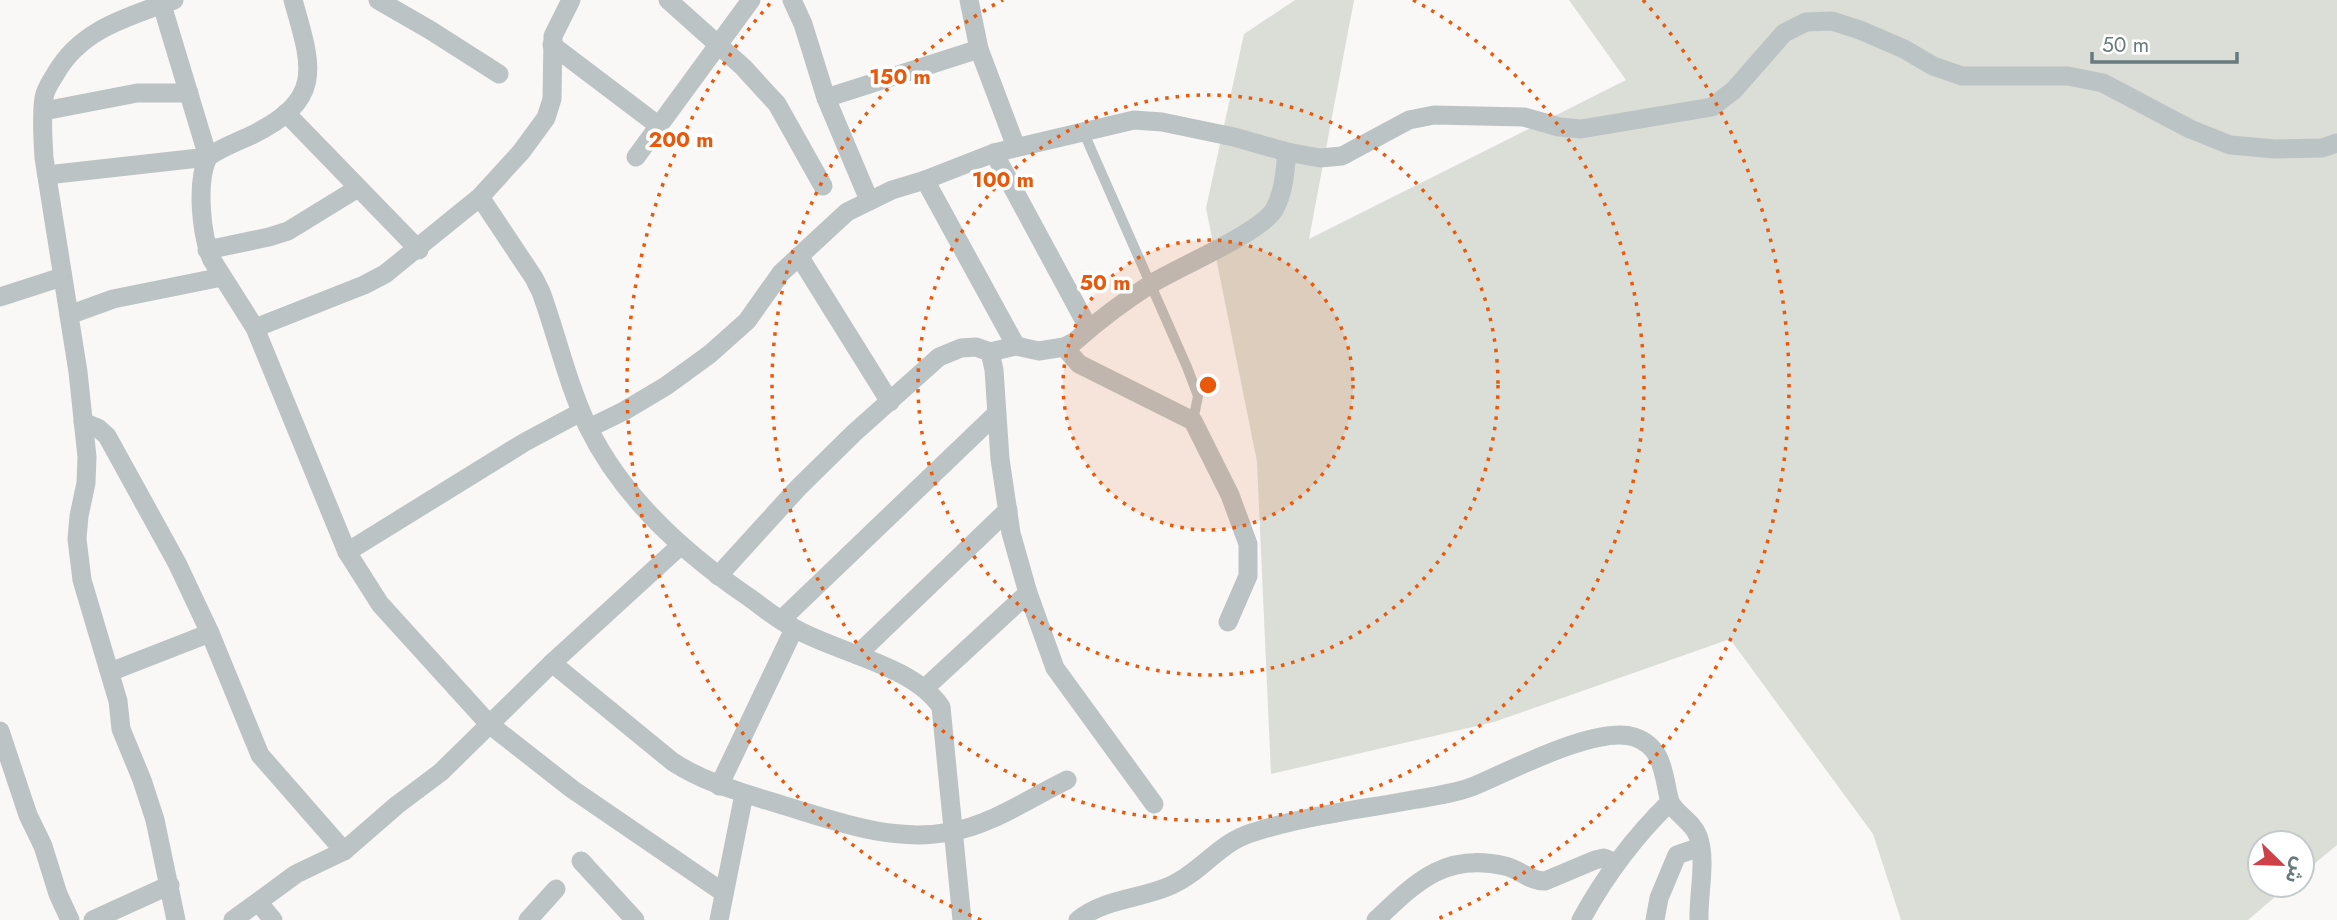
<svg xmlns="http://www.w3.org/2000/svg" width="2337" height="920" viewBox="0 0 2337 920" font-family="Jost,'Noto Sans Arabic',sans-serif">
<rect width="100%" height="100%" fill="#f9f8f7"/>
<polygon fill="#dbddd7" points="1295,0 1354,0 1309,239 1626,80 1569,0 2337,0 2337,845 2302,874 2302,843 2260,843 2260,885 2289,885 2248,920 1901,920 1873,834 1730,639 1494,722 1271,774 1257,462 1206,208 1244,34"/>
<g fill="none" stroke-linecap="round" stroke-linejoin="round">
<polyline stroke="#bcc3c4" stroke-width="10" points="1083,131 1187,367 1198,396 1193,421"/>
<g stroke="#bcc3c4" stroke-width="19">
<path d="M174,0C129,17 82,28 56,73C52,80 45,89 44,98C41,117 43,138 44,158L78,372L87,457L86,483L79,516L77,539L82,580L118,701L121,729L142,780L155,820L176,920"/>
<path d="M293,0C312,67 325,99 252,135C237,142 222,147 208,157C196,182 201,235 212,260L255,328L347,552L380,604L489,724L572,789L724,893"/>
<polyline points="378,0 430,30 499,74"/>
<polyline points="668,0 743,67 777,104 823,186"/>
<polyline points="792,0 803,24 826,98 869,200"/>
<polyline points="969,0 979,49 1016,147"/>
<polyline points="552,45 659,126"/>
<polyline points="826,98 979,49"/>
<polyline points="44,111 137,93 189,93"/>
<polyline points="286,113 419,250"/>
<polyline points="994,153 1089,329"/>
<polyline points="636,157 751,0"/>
<polyline points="47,175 208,157 162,5"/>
<polyline points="925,180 1016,346"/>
<path d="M480,197L534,278L541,292C557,336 568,385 588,427C623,499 685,554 750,598C764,608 778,620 794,628C837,653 913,665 941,707L962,920"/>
<polyline points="207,250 269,237 288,231 358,188"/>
<polyline points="799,256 890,402"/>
<polyline points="0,297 62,277"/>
<polyline points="69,315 113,299 222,277"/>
<polyline points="255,328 364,285 385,274 480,197 521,152 546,118 552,99 553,36 571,0"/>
<polyline points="1064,347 1079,364 1193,421 1230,495 1248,544 1248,576 1228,622"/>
<polyline points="990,352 994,370 1000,459 1011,533 1028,593 1055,668 1154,804"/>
<polyline points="83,422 98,428 107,436 177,563 210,633 260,755 344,851"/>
<polyline points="589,428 624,411 666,386 710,354 747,321 781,273 847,212 892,190 925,180 994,153 1134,120 1162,122 1234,137 1287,152 1320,158 1342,156 1409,120 1434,115 1524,117 1559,127 1581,129 1712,107 1734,90 1784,33 1806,22 1832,21 1860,30 1904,49 1933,66 1962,76 2068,76 2103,83 2190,129 2230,145 2275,149 2322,148 2337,143"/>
<polyline points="347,552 525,442 581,412"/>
<path d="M718,576L798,488L854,433L939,357L961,348L976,347L990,352L1016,346L1039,351L1064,347L1074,342C1098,321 1124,301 1151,284C1178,267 1260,233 1274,210C1284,193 1285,171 1287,152"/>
<polyline points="781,620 996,414"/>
<polyline points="857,655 1008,510"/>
<path d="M552,663L673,762C707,784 744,793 782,805C836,821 892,843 950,832C991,825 1030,798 1067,780"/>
<polyline points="110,672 210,633"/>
<polyline points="925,688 1028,593"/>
<polyline points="0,731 28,815 43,846 58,894 70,920"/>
<polyline points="719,786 794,629"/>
<polyline points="581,861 635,920"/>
<polyline points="259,903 273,920"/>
<polyline points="93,920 170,885"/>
<polyline points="233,920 296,874 344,851 397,805 441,772 552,663 680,546"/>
<polyline points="528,920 556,889"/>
<polyline points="719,920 744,794"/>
<path d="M1078,920C1105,898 1142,899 1172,885C1201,872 1219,843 1251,833C1303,816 1358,810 1412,800C1432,796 1455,794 1474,786C1510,771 1597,725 1634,737C1665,747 1663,777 1670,802"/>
<path d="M1376,920C1416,882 1445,852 1505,866C1519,869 1531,882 1545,881L1595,860L1604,858L1616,863"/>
<path d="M1581,920C1605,876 1634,837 1670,802C1677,815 1693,822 1698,836C1707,860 1698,895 1699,920"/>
<polyline points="1655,920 1659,898 1677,855 1700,847"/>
</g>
</g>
<circle cx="1208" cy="385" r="145" fill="#e8590c" fill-opacity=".12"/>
<g fill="none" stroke="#e8590c" stroke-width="3.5" stroke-dasharray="3.5 7">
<circle cx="1208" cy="385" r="145"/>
<circle cx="1208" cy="385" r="290"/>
<path d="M1413 0A436 436 0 1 1 1003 0"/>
<path d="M981 920A581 581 0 0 1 773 0M1643 0A581 581 0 0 1 1435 920"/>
</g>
<circle cx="1208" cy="385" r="10" fill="#e8590c" stroke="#fff" stroke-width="3.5"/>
<g font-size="21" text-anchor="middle" font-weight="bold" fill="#e8590c" stroke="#fff" stroke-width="7" stroke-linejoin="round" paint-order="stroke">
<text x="900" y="84">150 m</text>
<text x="681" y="147">200 m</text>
<text x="1003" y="187">100 m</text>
<text x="1105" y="290">50 m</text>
</g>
<g transform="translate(2281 864) rotate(113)"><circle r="33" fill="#ffffff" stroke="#c2cacb" stroke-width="2"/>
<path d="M0-5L12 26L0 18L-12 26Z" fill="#cf4149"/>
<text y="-10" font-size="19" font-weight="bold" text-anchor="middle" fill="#677a7e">ش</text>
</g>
<path d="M2092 52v10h145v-10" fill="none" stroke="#677a7e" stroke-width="3.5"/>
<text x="2102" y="52" font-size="21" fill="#677a7e" stroke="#ffffff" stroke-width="5" paint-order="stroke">50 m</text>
</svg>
